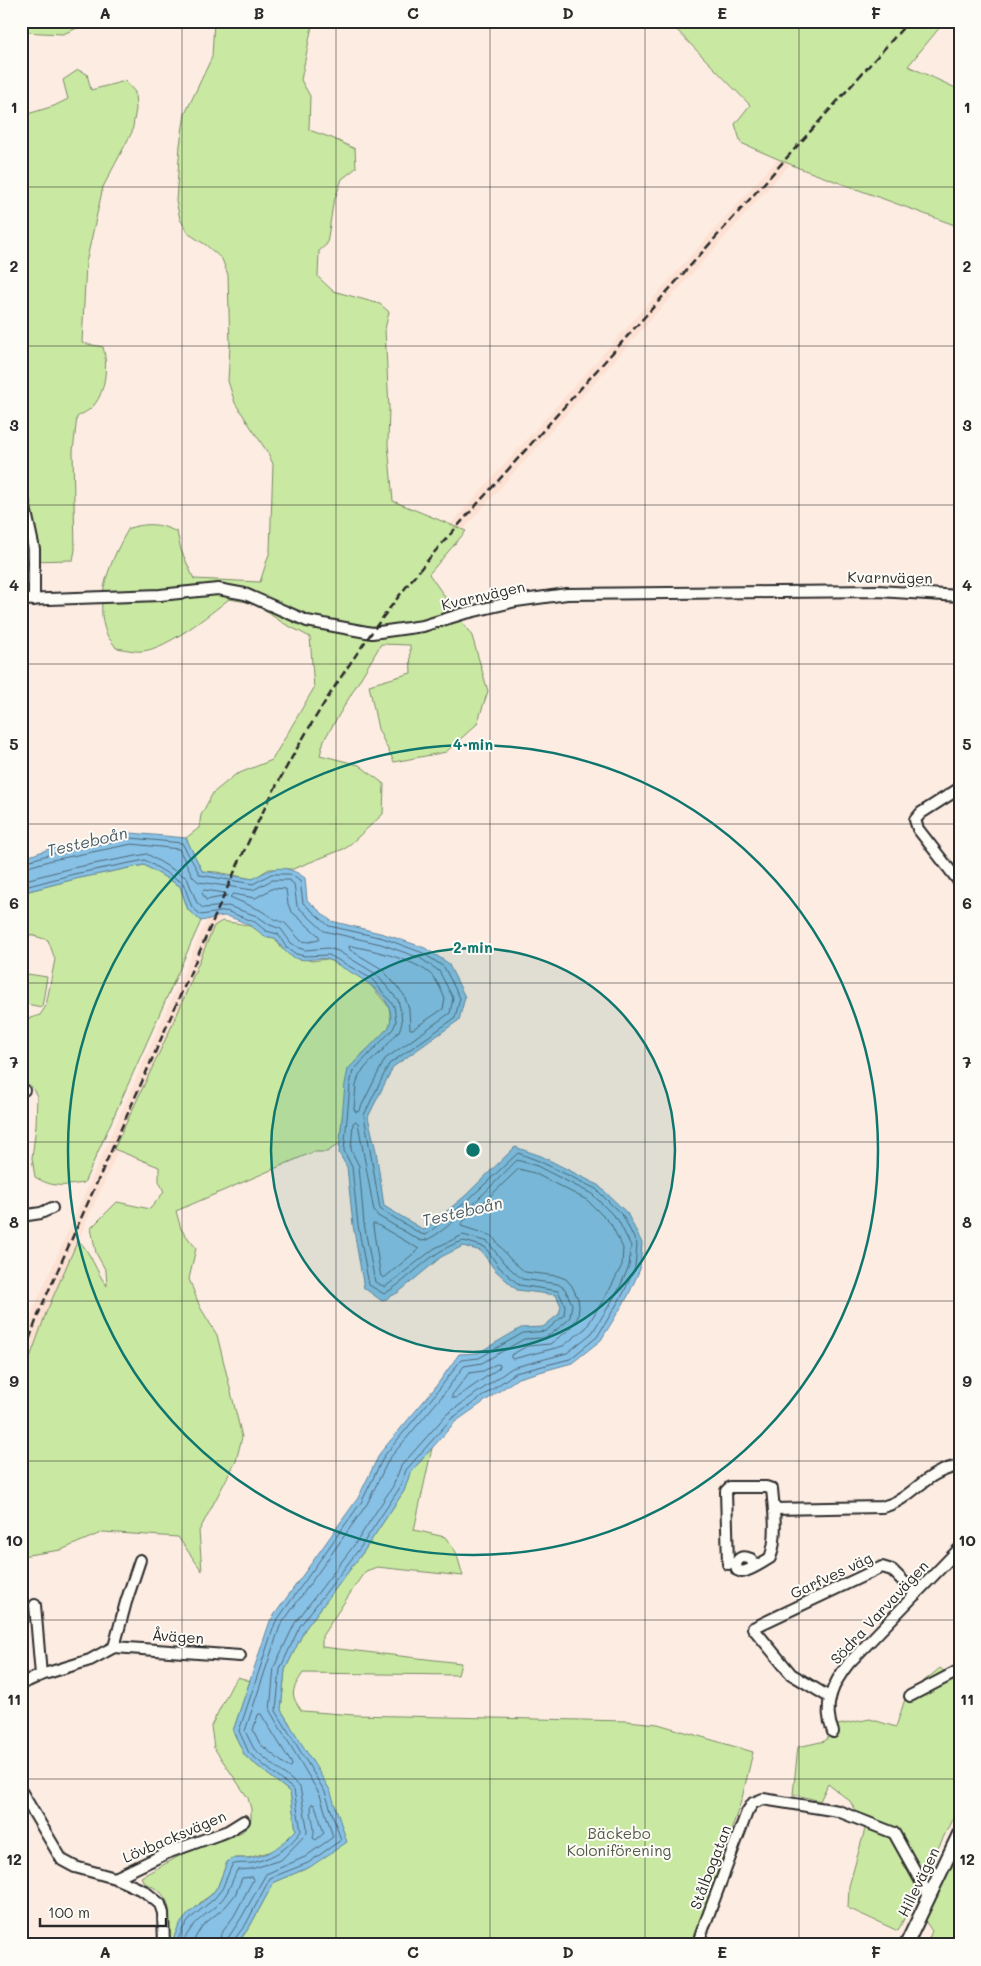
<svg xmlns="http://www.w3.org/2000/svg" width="981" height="1966" viewBox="0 0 981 1966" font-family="Mali,sans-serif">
<rect width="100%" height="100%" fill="#fdece2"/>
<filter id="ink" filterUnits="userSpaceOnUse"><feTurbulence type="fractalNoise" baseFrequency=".02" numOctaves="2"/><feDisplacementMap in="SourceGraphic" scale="10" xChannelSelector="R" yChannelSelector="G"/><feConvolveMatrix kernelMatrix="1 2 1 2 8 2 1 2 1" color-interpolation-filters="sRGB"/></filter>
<g filter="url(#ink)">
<polygon fill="#fde1d3" points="901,21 918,21 469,523 401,603 241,873 46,1313 21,1383 21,1341 34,1308 230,868 433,544"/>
<g fill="#c9e9a2" stroke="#7a8a66">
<polygon points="21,21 94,21 63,34 21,32"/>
<path d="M214,21H313L301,80L310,96L309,130L332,138L355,149L356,168L342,179L333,204L327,244L319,251L318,277L333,291L380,304L389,312L385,329L389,408L388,444L393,501L466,531L429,574L472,636L488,691L477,724L446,752L394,762L378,729L369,685L411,673L410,645L381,644L324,740L320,755L359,765L384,784L383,814L346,848L293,869H269L253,879L217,872L202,871L186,838L199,828L201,815L213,793L235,775L272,760L314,688L310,637L283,623L253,603L229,599C209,615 168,648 143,651C135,652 125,649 116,648C114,644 109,639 107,635C92,601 112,557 129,528C149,523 158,523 177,532L181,550L194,579L260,582L270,551L273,464L268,453L235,403L228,381L230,346L228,275L222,259L206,245L189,234L180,219L176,201L180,145L185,114L212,57Z"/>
<polygon points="668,21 945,21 908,66 960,90 960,227 799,168 741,143 735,124 750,105"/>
<path d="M78,70L87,74L91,90L125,81L135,92L136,109L132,132L103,187L86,263L82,343L103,347C108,364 106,391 94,405C91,410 83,413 77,417L73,451L75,550L73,560L28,561L21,564V116L54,106L68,99L63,80Z"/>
<path d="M144,865L180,886L188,910L201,921L84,1183C63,1186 53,1188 35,1177L32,1158L36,1126L37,1096L31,1086L21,1081V1030L27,1019L40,1015L46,1006L55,959L48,940L24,933L21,930V893L75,879Z"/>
<path d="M222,921C236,924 255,923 263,936L275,938L282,949L311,961L327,959L354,973L369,983L389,1007L391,1022L389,1027L374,1044L362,1054L342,1118L340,1143L327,1152H313L176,1211L181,1229L196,1248L189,1279L200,1307L217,1335L242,1437L236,1461L199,1531L202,1571L178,1537L103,1532L61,1550L21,1556V1383L46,1313L78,1240C91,1252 96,1272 107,1286L106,1271L96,1253L91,1228L117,1202L150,1209L164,1192L159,1181V1167L114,1149L176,1017L214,926Z"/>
<polygon points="21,973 47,977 42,1007 21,1003"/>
<path d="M432,1448L414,1530L445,1537L456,1552L463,1576L377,1567L366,1571L361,1577L322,1636V1647L461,1663L458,1675L303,1673C292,1690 289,1694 302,1711L354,1715L627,1721L658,1724L753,1752L742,1798L693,1945H237L250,1926L274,1882L310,1867L290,1724L281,1710L285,1670L305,1629L364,1551L404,1491L410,1473Z"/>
<polygon points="940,1668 956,1680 960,1681 960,1803 898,1931 848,1908 849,1886 865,1829 850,1801 828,1784 820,1801 793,1794 798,1747 825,1741 838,1725 870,1719 896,1727 906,1696"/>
<path d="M238,1677L250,1681L233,1731L245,1756L290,1792L296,1830L276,1850L248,1858H236L227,1862L218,1886L211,1895L202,1901L179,1925L171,1945H166C167,1926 176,1905 159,1891C151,1884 146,1887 141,1877L183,1854L242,1832L247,1827L251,1819V1809L248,1798L214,1748L211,1726L232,1685Z"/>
<polygon points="960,1842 960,1945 926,1945 932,1931 925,1921"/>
</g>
<path fill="#87c1e6" stroke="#62859b" d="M131,833L186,838L202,871L253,879C272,867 285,863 305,878L307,900L331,921L384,934L425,948L448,963L465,997L459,1020L393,1067L368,1117L376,1151L384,1206L424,1230L465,1196L515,1147L541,1156L598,1185L627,1213L642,1243L640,1269L628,1296L601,1340L572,1363L518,1378L455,1422L410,1473L404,1491L364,1551L305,1629L285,1670L281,1710L330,1790L347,1842L310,1867L274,1882L250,1926L236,1945L171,1944L179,1925L189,1913L211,1895L218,1886L227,1862C235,1856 241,1859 250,1858C273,1854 280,1846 296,1830L290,1792L245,1756L233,1731L270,1621L358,1498L380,1453L434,1389L459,1354L478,1353L521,1328L543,1327L559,1314L561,1306L556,1295L517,1290L495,1270L481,1251L463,1246L441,1257L399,1292L382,1301L364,1288L353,1225L347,1167L339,1153L345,1084L348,1069L389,1027C399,1000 366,981 347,970C340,967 334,961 327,959C315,957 304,963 293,957C284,953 281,945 275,938L263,936C258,928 234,917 224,916C217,916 208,920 201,921L188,910L180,886L144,865L75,879L21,893V859L49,849Z"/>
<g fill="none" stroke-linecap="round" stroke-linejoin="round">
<g stroke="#506776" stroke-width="1">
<polyline points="21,863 51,854 131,838 182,843 200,875 253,884 271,874 290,874 300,881 303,903 329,926 383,938 423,953 444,967 460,998 455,1018 389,1064 364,1115 380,1209 421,1234 426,1235 468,1200 518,1153 539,1161 596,1189 623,1216 637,1244 635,1268 623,1294 597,1337 570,1359 515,1373 451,1419 406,1470 399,1489 360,1548 300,1626 280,1669 276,1711 325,1792 341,1840 308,1863 270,1878 246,1924 233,1941 233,1945"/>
<polyline points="21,869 52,860 132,844 179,849 193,877 199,882 253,890 272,880 289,880 294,884 297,906 324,931 381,944 420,958 439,971 453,998 450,1013 385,1059 359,1111 356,1112 354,1109 356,1086 359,1075 370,1062 382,1051 399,1031 402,1023 401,1012 398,1000 376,974 338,951 328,948 305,950 299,948 291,943 281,929 270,925 257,916 228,906 203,908 197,903 187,878 147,854 72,868 21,881"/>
<path d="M21,888L74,874L145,860L183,883L192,907L201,915L226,911L255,922L266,931L278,934L286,947L296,954L304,956L329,955L372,979L394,1006L396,1022L393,1029L353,1071L350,1085L344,1151L352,1167L358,1225L369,1285L384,1294C411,1279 433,1248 464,1241L485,1247L499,1267L519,1285L558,1291L565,1305L564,1315L546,1331L523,1333L479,1358L461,1360L437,1392L384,1456L362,1501L275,1623L239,1731L249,1753L294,1790L301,1831C287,1850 274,1857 252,1863C245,1864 238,1862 232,1865L222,1889L214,1899L192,1917L183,1928L176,1945"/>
<polygon points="274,888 286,889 288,904 291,911 319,936 319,940 309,942 301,941 285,923 274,919 260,910 230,897 233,894 255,898"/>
<polygon points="204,890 225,893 227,896 206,900 202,893"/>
<path d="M352,946C372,950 422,961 434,978C439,984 442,992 445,999L443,1009L413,1029H410L409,1009L404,995L382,969L350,950L349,947Z"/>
<polygon points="519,1169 534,1173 587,1200 611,1224 623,1248 622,1265 611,1287 586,1328 563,1346 513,1359 511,1358 511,1355 527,1346 550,1344 571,1328 578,1317 579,1307 578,1299 572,1286 566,1279 558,1276 525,1272 509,1258 492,1236 461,1226 462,1223"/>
<polygon points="373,1224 376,1224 419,1249 384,1278 381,1276"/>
<polygon points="497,1364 500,1365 499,1368 456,1398 452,1398 452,1395 469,1373 483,1371"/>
<polygon points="261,1714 292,1764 291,1767 288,1767 260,1744 253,1730 258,1715"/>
<path d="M312,1804L315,1805L324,1833L316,1840L313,1838C317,1826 308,1813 312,1804Z"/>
<path d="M182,1945C191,1923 202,1918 218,1904C228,1895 232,1881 237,1870L251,1869L281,1860L307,1833V1827L300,1787L254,1749L245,1731L280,1626L367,1504L389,1459L442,1396L464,1366L482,1363L524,1339L543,1338L550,1335L566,1322L570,1317L572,1304L565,1289L558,1284L522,1279L504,1263L488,1242L463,1235L435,1248L385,1287L375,1282L364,1224L359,1166L351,1150L353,1123L356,1121L358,1123L374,1211L378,1216L421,1241C439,1242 502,1175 517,1160L537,1166L592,1194L618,1220L631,1246L629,1266L618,1291L592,1333L567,1353L512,1368L447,1414L401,1466L393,1486L355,1544L295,1623L274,1667L270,1711L320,1795L333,1837L305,1857L266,1874L240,1920L228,1938L227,1945"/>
<polyline points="191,1945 202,1926 226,1906 235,1895 242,1878 252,1877 253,1880 234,1916 221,1934 219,1945"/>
</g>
<defs>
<g id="minor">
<polyline points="21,489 34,549 34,600"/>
<polyline points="21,600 160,595 218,589 245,594 307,621 372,633 423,626 462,614 516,601 567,594 878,591 960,596"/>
<polyline points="960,788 921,813 915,820 918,829 960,883"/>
<polyline points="21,1091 24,1090"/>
<polyline points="21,1216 41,1213 52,1208"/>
<path d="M774,1509L882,1507C913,1500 923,1471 960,1466"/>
<path d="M728,1564L726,1491L730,1487H766L772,1489C774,1510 778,1538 770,1558C761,1563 752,1570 742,1572L737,1570L736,1564C739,1556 744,1556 751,1559L754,1566"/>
<polyline points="35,1605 41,1675"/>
<polyline points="114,1647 126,1602 140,1560"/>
<polyline points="21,1684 41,1675 90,1660 114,1647 240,1656"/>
<polyline points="910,1696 960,1670"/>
<polyline points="829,1697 791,1674 753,1628 882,1567 892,1570 916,1594"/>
<path d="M833,1732C822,1705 833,1683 849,1663L960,1548"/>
<polyline points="21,1791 62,1860 75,1867 115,1878 144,1891 160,1904 163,1913 164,1945"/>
<polyline points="115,1878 167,1853 228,1831 244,1821"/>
<polyline points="697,1945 747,1812 753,1803 763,1799 838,1811 894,1833 929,1896"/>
</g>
<polyline id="tertiary" points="906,1945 960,1832"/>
</defs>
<use href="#minor" stroke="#2b2b2b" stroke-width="14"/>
<use href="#tertiary" stroke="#2b2b2b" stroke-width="16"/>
<use href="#minor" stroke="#fdfcf7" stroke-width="10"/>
<use href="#tertiary" stroke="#fdfcf7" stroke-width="12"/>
<path stroke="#2b2b2b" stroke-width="2.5" stroke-dasharray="8 4" stroke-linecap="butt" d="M21,1362L40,1310C85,1209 131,1107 176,1005C208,934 237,861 273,792C319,705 374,623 438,548L909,21"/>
</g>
</g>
<path fill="none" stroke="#2b2b2b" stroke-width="1" stroke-opacity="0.55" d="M182,21V1945M336,21V1945M490,21V1945M645,21V1945M799,21V1945M21,187H960M21,346H960M21,505H960M21,664H960M21,824H960M21,983H960M21,1142H960M21,1301H960M21,1461H960M21,1620H960M21,1779H960"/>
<circle cx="473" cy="1150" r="202" fill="#0f766e" fill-opacity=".12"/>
<g fill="none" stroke="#0f766e" stroke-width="2.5">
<circle cx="473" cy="1150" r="202"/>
<circle cx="473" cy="1150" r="405"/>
</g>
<g text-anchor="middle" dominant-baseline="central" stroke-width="4" stroke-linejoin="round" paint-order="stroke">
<g font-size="15" fill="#2b2b2b" stroke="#fdfcf7">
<text transform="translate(890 577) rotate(1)">Kvarnvägen</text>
<text transform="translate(483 595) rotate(-13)">Kvarnvägen</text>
<text transform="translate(831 1575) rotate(-25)">Garfves väg</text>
<text transform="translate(879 1612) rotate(-47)">Södra Varvavägen</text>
<text transform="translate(178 1636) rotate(4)">Åvägen</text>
<text transform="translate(174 1836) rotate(-23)">Lövbacksvägen</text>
<text transform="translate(710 1867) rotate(-69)">Stålbogatan</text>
<text transform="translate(918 1882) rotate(-64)">Hillevägen</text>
</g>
<g font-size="15" fill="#525a49" stroke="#fdfcf7">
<text x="619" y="1833">Bäckebo<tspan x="619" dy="17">Koloniförening</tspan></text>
</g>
<g font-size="16" font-style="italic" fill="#475863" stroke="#fdfcf7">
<text transform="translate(87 841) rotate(-13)">Testeboån</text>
<text transform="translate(462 1211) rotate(-13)">Testeboån</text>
</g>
</g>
<circle cx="473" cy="1150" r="8" fill="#0f766e" stroke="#fdfcf7" stroke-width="2.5"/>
<g font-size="15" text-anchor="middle" font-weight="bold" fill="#0f766e" stroke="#fdfcf7" stroke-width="4" stroke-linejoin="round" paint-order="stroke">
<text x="473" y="750">4 min</text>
<text x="473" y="953">2 min</text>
</g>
<rect width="981" height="1966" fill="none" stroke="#fdfcf7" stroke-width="55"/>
<path d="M40 1918v8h126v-8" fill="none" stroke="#2b2b2b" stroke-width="2.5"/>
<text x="48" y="1918" font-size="15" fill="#2b2b2b" stroke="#fdfcf7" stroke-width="4" paint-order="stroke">100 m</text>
<rect x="28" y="28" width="926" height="1910" fill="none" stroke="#2b2b2b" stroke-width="2"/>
<g font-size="16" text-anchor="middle" font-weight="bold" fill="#2b2b2b">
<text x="105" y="19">A</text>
<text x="259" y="19">B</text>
<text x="413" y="19">C</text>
<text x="568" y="19">D</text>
<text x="722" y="19">E</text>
<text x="876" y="19">F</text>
<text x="14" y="113">1</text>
<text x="967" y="113">1</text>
<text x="14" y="272">2</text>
<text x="967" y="272">2</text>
<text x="14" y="431">3</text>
<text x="967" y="431">3</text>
<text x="14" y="591">4</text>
<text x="967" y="591">4</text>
<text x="14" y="750">5</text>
<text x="967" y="750">5</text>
<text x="14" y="909">6</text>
<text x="967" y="909">6</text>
<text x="14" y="1068">7</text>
<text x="967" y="1068">7</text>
<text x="14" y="1228">8</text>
<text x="967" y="1228">8</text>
<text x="14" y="1387">9</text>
<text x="967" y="1387">9</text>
<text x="14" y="1546">10</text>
<text x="967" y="1546">10</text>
<text x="14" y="1705">11</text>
<text x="967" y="1705">11</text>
<text x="14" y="1865">12</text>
<text x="967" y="1865">12</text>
<text x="105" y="1958">A</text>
<text x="259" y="1958">B</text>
<text x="413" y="1958">C</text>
<text x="568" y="1958">D</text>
<text x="722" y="1958">E</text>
<text x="876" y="1958">F</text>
</g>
</svg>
